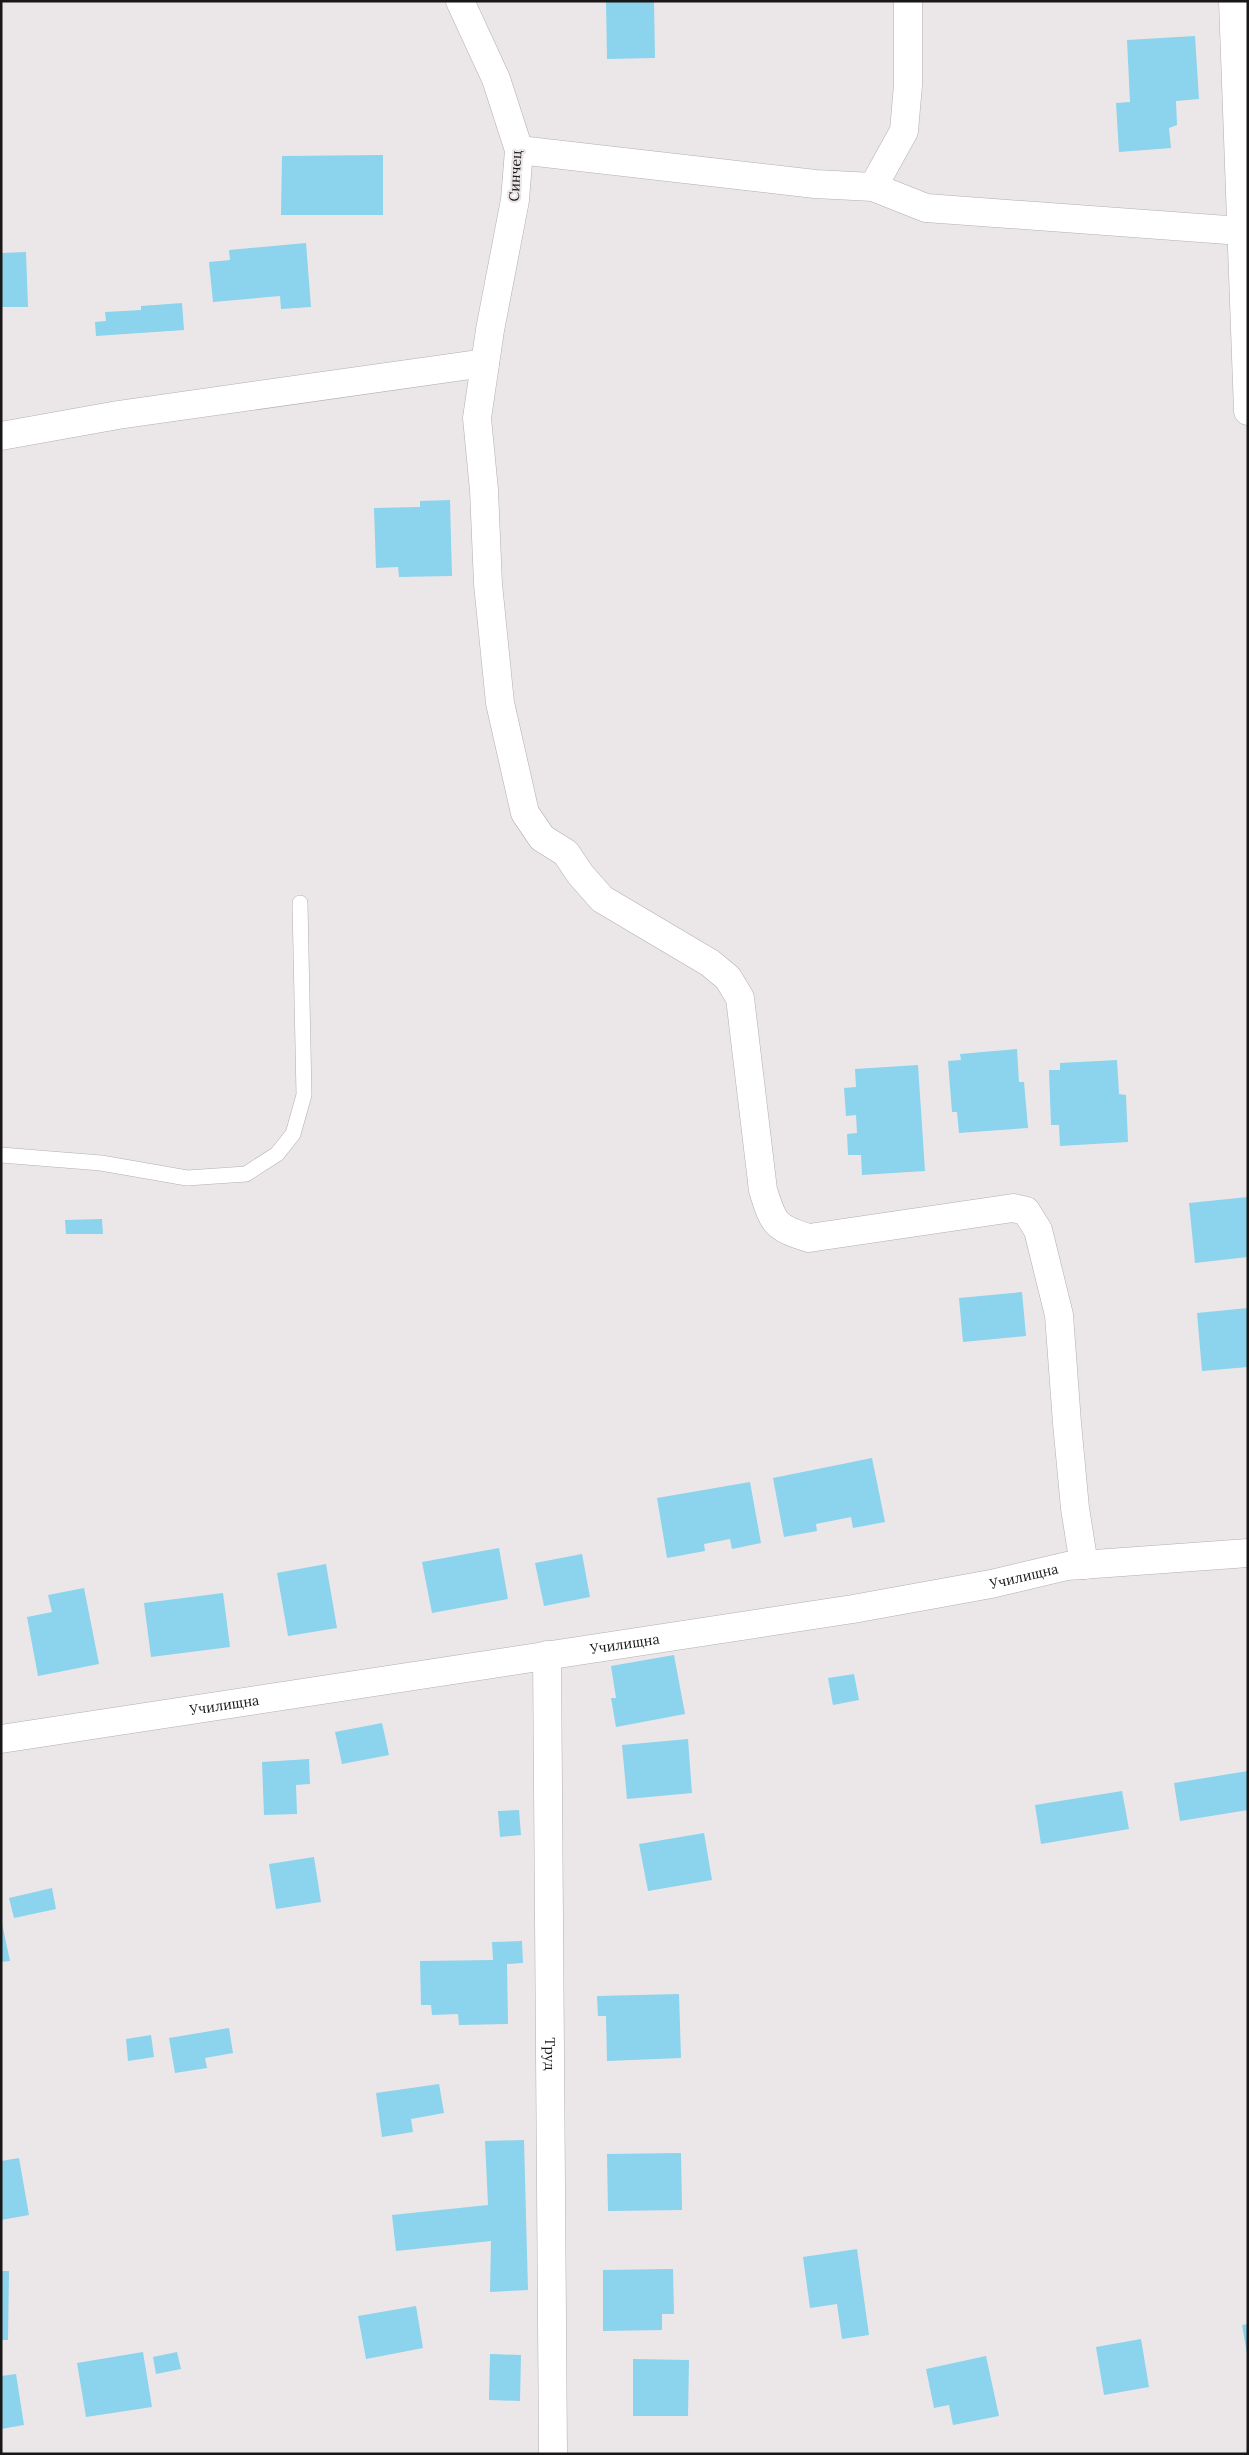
<svg xmlns="http://www.w3.org/2000/svg" width="1249" height="2455" viewBox="0 0 1249 2455" font-family="Lora,serif">
<rect width="100%" height="100%" fill="#ebe7e8"/>
<g fill="#8cd3ed">
<polygon points="606,1 654,1 655,58 607,59"/>
<polygon points="1195,36 1199,99 1176,101 1177,125 1169,128 1171,148 1119,152 1116,103 1130,102 1127,40"/>
<polygon points="383,155 383,215 281,215 282,156"/>
<polygon points="306,243 311,307 281,309 280,296 213,302 209,262 230,260 229,250"/>
<polygon points="26,252 28,307 1,307 1,253"/>
<polygon points="182,303 184,330 96,336 95,322 106,321 105,312 141,310 141,306"/>
<polygon points="450,500 452,576 399,577 398,567 376,568 374,508 420,507 420,501"/>
<polygon points="1017,1049 1019,1082 1024,1082 1028,1128 959,1133 957,1112 952,1112 948,1061 961,1060 960,1054"/>
<polygon points="1117,1060 1119,1094 1126,1095 1128,1142 1060,1146 1059,1125 1051,1125 1049,1070 1060,1070 1060,1063"/>
<polygon points="918,1065 925,1171 862,1175 861,1155 848,1155 847,1134 857,1133 856,1115 846,1116 844,1088 856,1087 855,1069"/>
<polygon points="1248,1197 1248,1257 1195,1263 1189,1203"/>
<polygon points="102,1219 103,1234 66,1234 65,1220"/>
<polygon points="1022,1292 1026,1336 963,1342 959,1298"/>
<polygon points="1248,1308 1248,1367 1202,1371 1197,1313"/>
<polygon points="872,1458 885,1522 853,1528 851,1517 816,1524 817,1531 784,1537 773,1478"/>
<polygon points="750,1482 761,1543 732,1549 730,1539 704,1544 705,1551 667,1558 657,1498"/>
<polygon points="499,1548 508,1599 432,1613 422,1562"/>
<polygon points="582,1554 590,1597 544,1606 535,1563"/>
<polygon points="326,1564 337,1628 288,1636 277,1573"/>
<polygon points="84,1588 99,1664 38,1676 27,1617 52,1612 48,1595"/>
<polygon points="223,1593 230,1647 151,1657 144,1603"/>
<polygon points="674,1655 685,1714 616,1727 611,1698 616,1698 611,1666"/>
<polygon points="854,1674 859,1700 833,1705 828,1678"/>
<polygon points="382,1723 389,1755 342,1764 335,1732"/>
<polygon points="688,1739 692,1793 627,1799 622,1745"/>
<polygon points="309,1759 310,1784 296,1785 297,1814 264,1815 262,1762"/>
<polygon points="1248,1771 1248,1810 1180,1821 1174,1783"/>
<polygon points="1122,1791 1129,1829 1041,1844 1035,1805"/>
<polygon points="519,1810 521,1835 500,1837 498,1811"/>
<polygon points="704,1833 712,1880 648,1891 639,1844"/>
<polygon points="314,1857 321,1902 276,1909 269,1864"/>
<polygon points="52,1888 56,1909 14,1918 9,1898"/>
<polygon points="1,1919 10,1961 1,1962"/>
<polygon points="522,1941 523,1963 507,1964 508,2024 459,2025 458,2014 432,2015 431,2005 421,2005 420,1961 493,1960 492,1942"/>
<polygon points="679,1994 681,2058 607,2061 606,2016 598,2016 597,1996"/>
<polygon points="229,2028 233,2053 205,2058 207,2068 175,2073 169,2038"/>
<polygon points="151,2035 154,2057 128,2061 126,2039"/>
<polygon points="439,2084 444,2113 411,2119 413,2132 382,2137 376,2093"/>
<polygon points="524,2140 528,2290 490,2292 491,2241 396,2251 392,2215 488,2205 485,2141"/>
<polygon points="681,2153 682,2210 608,2211 607,2154"/>
<polygon points="19,2158 29,2215 1,2220 1,2161"/>
<polygon points="857,2249 869,2335 842,2339 837,2304 810,2308 803,2257"/>
<polygon points="673,2269 674,2314 662,2314 662,2330 603,2331 603,2270"/>
<polygon points="1,2271 9,2271 8,2340 1,2340"/>
<polygon points="416,2306 423,2348 366,2359 358,2316"/>
<polygon points="1248,2324 1248,2354 1247,2354 1242,2325"/>
<polygon points="1141,2339 1149,2387 1104,2395 1096,2347"/>
<polygon points="143,2352 152,2407 86,2417 77,2363"/>
<polygon points="177,2352 181,2369 156,2374 153,2357"/>
<polygon points="490,2354 521,2355 520,2401 489,2400"/>
<polygon points="986,2356 999,2416 953,2425 949,2405 934,2408 926,2369"/>
<polygon points="633,2359 689,2360 688,2416 633,2416"/>
<polygon points="16,2374 24,2425 1,2429 1,2376"/>
</g>
<g fill="none" stroke-linecap="round" stroke-linejoin="round">
<defs>
<polyline id="lane" points="1,1155 101,1163 187,1178 246,1174 277,1154 293,1134 304,1095 300,903"/>
<g id="street">
<path d="M460,1L496,79L519,150L515,200L490,330L477,418L484,490L488,584L500,703L525,813L542,838L566,853L580,874L602,899L710,963L728,978L740,998L763,1190C773,1223 775,1228 809,1238L1013,1208L1026,1211L1038,1230L1059,1315L1067,1423L1075,1508L1084,1565"/>
<polyline points="1233,1 1248,411"/>
<polyline points="519,150 815,184 873,187 926,208 1241,231"/>
<polyline points="873,187 904,131 908,85 908,1"/>
<polyline points="1,436 118,415 485,363"/>
<path id="s1" d="M547,1655L553,2454"/>
<path id="s2" d="M1,1739L853,1609L991,1584L1067,1566L1248,1553"/>
</g>
</defs>
<use href="#lane" stroke="#b2afaf" stroke-width="16"/>
<use href="#street" stroke="#b2afaf" stroke-width="29"/>
<use href="#lane" stroke="#fff" stroke-width="15"/>
<use href="#street" stroke="#fff" stroke-width="28"/>
</g>
<g text-anchor="middle" dominant-baseline="central" stroke-width="4.5" stroke-linejoin="round" paint-order="stroke">
<g font-size="14" fill="#191717" stroke="#ebe7e8">
<text transform="translate(515 176) rotate(-87)">Синчец</text>
<text stroke="none"><textPath href="#s2" startOffset="1036">Училищна</textPath></text>
<text stroke="none"><textPath href="#s2" startOffset="631">Училищна</textPath></text>
<text stroke="none"><textPath href="#s2" startOffset="226">Училищна</textPath></text>
<text stroke="none"><textPath href="#s1" startOffset="399">Труд</textPath></text>
</g>
</g>
<rect width="1249" height="2455" fill="none" stroke="#191717" stroke-width="5"/>
</svg>
